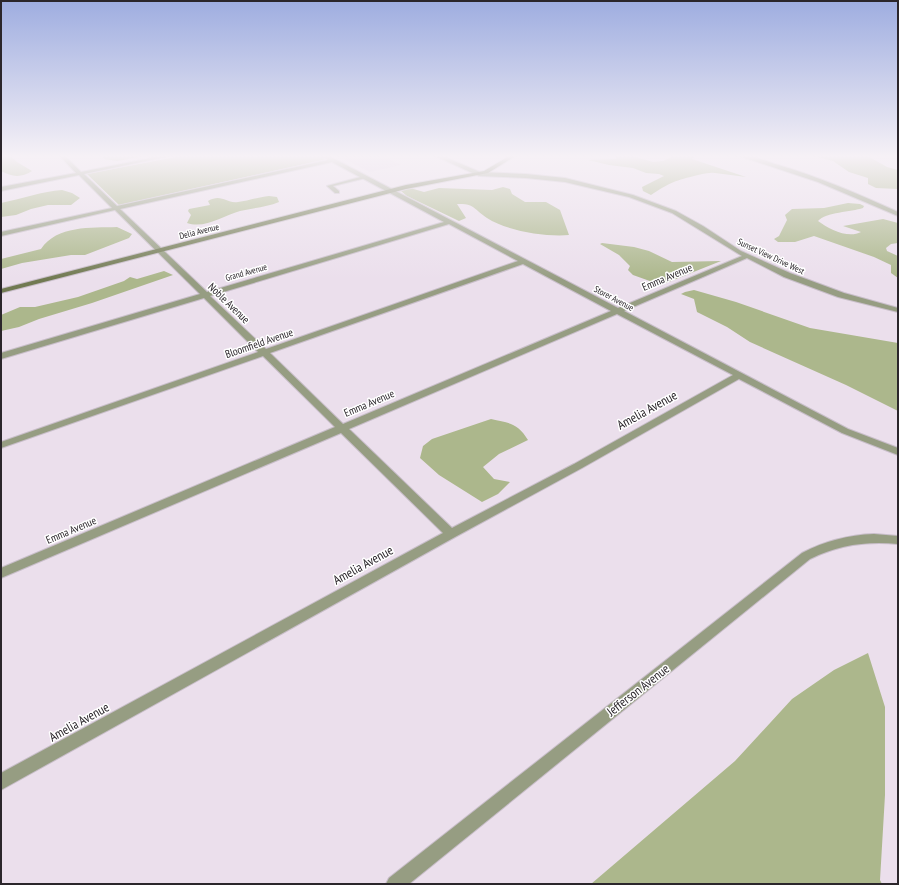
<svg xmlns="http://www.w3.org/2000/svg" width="899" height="885" viewBox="0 0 899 885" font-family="'PT Sans Narrow',sans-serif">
<rect width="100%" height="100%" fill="#ebdfec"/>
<polygon fill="#e3d2e5" points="336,155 380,155 401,165 370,172"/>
<g fill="#acb78c">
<path d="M1,155H9L17,162L32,171C21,178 12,177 1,171Z"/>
<polygon points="102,155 150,155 117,161 104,159"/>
<polygon points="186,155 318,155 327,159 119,205 87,174"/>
<path d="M613,155H629L653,162L663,161L675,155H696L692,159L746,177C736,176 726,174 715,173C707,172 700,175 694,176C673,181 668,184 651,195L643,191L642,187L664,176L659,174L646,173L633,168L609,165L588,160L616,159V157Z"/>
<polygon points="810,155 866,155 887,167 898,170 898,189 876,188 868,184 868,178 849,172 833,161"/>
<path d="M503,187L510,189L512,194L525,202H546L560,210L569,235C545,237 507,231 487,218C474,209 474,203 457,204L466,218L459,221L407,196L401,191L410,188L424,192L439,188L492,190Z"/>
<path d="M62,190L72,193L80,198L71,205H48L31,209L16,215L1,217V203C21,199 43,191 62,190Z"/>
<path d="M269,196L277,197L279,202C267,207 253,208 240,211C223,216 205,229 187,223L191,215L188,211L189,209L210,205L208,201C222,193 226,204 238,202C248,201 258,197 269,196Z"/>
<path d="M848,203L860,204L864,206L863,208C851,212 826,212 818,221C829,229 848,239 861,232L843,226L883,219L898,223V243L891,244L886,248L887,251L898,256V278L891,273V265L874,257L814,236L795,242H778L774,239L779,236L787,220L785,215L792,209L824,208Z"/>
<path d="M117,227L132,234L129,238L85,255H71L22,263L1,269V259L41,249C57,225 91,228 117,227Z"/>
<polygon points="602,243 634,247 649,251 672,262 721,261 661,285 633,275 628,270 630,266 619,255 600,244"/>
<polygon points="164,271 173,275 92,303 39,319 19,327 1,331 1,315 20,307 35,307 78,297 124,281 130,277 137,279"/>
<polygon points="694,290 736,302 810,328 898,343 898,411 846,385 750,342 727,327 697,312 694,299 681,294 685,292"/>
<path d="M491,419C509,423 518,423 528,440L499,454L483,467L494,479L510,482L498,494L482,502L439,475L420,458L423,446L432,439Z"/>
<polygon points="868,653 885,707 885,795 880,880 882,884 591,884 735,761 792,699 834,670"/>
</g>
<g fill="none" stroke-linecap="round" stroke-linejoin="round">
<defs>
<polygon id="lane" points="364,176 366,176 366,178 333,186 339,191 339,193 335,193 327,186"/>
<g id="street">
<path d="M59,155H64L81,172L166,155H175L84,174L117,206L328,160L320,155H327L618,308L742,256L672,213L629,197L565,182L526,178L479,176L433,155H440L480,172L526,174L565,178L633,195L676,211L703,226L741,251L790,273L844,293L898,308V312L838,297L784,277L747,258L624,311L848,429L898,448V455L842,433L739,379L582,468L455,537L1,790V773L443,533L341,433L1,578V568L335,427L263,356L1,448V442L258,352L204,298L1,359V353L200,294L115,210L1,236V232L112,208L79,175L1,191V187L76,173ZM332,162L444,222L207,292L120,209ZM449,224L518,261L266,349L210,296ZM523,264L611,311L343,424L270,353ZM617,314L733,375L574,464L452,528L349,429Z"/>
<path d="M736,155C749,154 763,160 775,164C817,176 858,194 898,212V216L818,182Z"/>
<path d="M874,534L898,536V544C866,541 839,545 810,559L409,884H386L389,878L802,553C825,541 848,535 874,534Z"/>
</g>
<polygon id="secondary" points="511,155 517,155 488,173 406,189 1,293 1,289 406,185 484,171"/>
</defs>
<use href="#lane" stroke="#c8bec9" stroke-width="2"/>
<use href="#street" stroke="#c8bec9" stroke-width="2"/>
<use href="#secondary" stroke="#c8bec9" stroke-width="2"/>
<use href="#lane" fill="#969d82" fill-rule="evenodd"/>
<use href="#street" fill="#969d82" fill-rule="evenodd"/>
<use href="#secondary" fill="#717a52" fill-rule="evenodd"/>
</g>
<linearGradient id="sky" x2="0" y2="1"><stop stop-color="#9eade0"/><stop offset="0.56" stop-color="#f6f1f6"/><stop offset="1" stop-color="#f6f1f6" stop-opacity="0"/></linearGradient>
<rect width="899" height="279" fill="url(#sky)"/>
<g text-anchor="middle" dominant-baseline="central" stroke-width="3" stroke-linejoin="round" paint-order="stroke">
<g font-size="9" fill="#2b262b" stroke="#fff">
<text transform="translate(199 231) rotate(-14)">Delia Avenue</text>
<text transform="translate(771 256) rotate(25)">Sunset View Drive West</text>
<text transform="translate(246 272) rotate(-16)">Grand Avenue</text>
<text transform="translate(614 298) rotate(28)">Storer Avenue</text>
</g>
<g font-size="11" fill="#2b262b" stroke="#fff">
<text transform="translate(667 277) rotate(-23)">Emma Avenue</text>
<text transform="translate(229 303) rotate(44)">Noble Avenue</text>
<text transform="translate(259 343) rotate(-19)">Bloomfield Avenue</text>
<text transform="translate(369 403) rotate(-23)">Emma Avenue</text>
<text transform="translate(71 530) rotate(-23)">Emma Avenue</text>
</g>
<g font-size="13" fill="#2b262b" stroke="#fff">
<text transform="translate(647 410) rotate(-29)">Amelia Avenue</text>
<text transform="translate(363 565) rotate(-29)">Amelia Avenue</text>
<text transform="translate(638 690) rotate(-38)">Jefferson Avenue</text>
<text transform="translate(79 722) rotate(-29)">Amelia Avenue</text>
</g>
</g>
<rect width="899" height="885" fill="none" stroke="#2b262b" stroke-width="4"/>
</svg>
